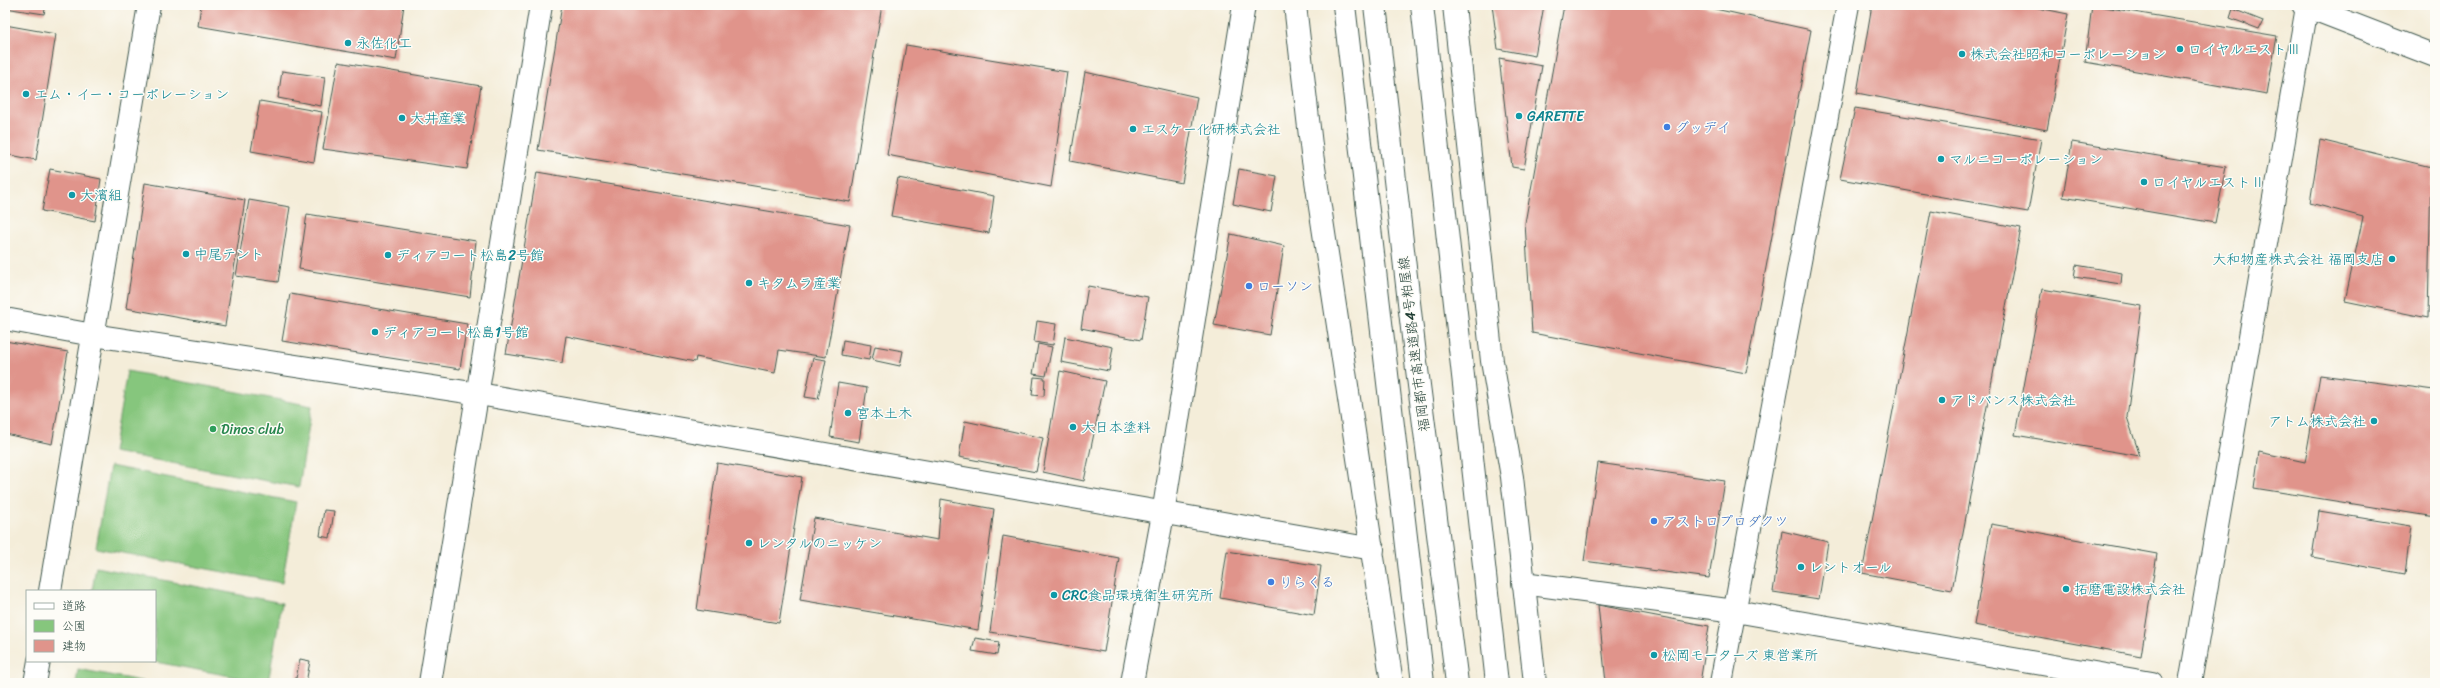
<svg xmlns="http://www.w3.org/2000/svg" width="2440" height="688" viewBox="0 0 2440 688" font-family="Sriracha,'Klee One',sans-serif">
<rect width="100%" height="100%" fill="#fdfcf7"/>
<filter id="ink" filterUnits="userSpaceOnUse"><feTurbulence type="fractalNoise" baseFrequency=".025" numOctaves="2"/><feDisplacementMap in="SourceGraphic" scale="8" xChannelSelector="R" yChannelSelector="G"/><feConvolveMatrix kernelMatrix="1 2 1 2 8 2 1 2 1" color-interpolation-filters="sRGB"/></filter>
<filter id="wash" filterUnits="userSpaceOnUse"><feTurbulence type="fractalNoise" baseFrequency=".012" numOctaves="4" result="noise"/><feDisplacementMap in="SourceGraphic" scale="16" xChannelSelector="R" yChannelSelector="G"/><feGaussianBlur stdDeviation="0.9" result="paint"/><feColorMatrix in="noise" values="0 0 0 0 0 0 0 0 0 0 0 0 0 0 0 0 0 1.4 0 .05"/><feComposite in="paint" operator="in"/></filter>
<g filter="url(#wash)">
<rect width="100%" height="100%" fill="#f4edd9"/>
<g fill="#86c67d" stroke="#528258">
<polygon points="127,371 312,406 299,487 113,452"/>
<polygon points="110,466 296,502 282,583 96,548"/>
<polygon points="96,567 282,603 268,683 150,661 155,661 155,591 92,591"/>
<polygon points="78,669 151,683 76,683"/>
</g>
<g id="blocks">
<g fill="#e0948b">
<polygon points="5,5 46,5 44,14 5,8"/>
<polygon points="201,5 404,5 396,60 198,26"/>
<polygon points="562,5 882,5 850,202 538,150"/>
<polygon points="1492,5 1544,5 1535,56 1498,49"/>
<polygon points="1564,5 1697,5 1811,30 1746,373 1532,333 1525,223"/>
<polygon points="1872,5 2024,5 2068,14 2047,130 1857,93"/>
<polygon points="2092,5 2277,36 2267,94 2085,62"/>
<polygon points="2233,9 2263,21 2259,29 2230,18"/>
<polygon points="5,25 56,34 36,160 5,154"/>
<polygon points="906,45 1067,72 1051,187 887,155"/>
<polygon points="1499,58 1542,66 1524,169 1512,167"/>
<polygon points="338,62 481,86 467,169 323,149"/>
<polygon points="282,71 325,77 321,106 278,98"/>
<polygon points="1085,72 1197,97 1182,183 1070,161"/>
<polygon points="260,101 322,112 314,162 251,151"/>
<polygon points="1855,108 2041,139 2028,212 1840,179"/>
<polygon points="2320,140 2431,167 2428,318 2345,301 2363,217 2310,203"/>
<polygon points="2072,142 2226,167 2215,223 2063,197"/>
<polygon points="50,169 101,179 95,221 42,211"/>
<polygon points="1239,169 1277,176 1271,212 1233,204"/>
<polygon points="537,172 850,225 826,357 779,350 775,373 696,357 695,362 566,336 562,363 506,354"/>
<polygon points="898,178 994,196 989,233 891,216"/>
<polygon points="145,183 245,200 225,326 126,308"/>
<polygon points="249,200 290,207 278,282 236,276"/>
<polygon points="1931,211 2021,228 1952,590 1862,573"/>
<polygon points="307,214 476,241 470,297 299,269"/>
<polygon points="1231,234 1284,246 1270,335 1214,325"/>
<polygon points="2076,265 2122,273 2121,284 2074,277"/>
<polygon points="1088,286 1148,297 1141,340 1081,328"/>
<polygon points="2042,289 2142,306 2127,417 2140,456 2015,435"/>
<polygon points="290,294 467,324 460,369 282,341"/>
<polygon points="1037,321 1056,324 1053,345 1034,342"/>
<polygon points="1065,337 1113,347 1109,371 1061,362"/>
<polygon points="843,340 871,345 869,360 841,355"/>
<polygon points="5,341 68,352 52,444 5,434"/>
<polygon points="1038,344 1052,347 1046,376 1033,374"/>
<polygon points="875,346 903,351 900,366 872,360"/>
<polygon points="813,358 826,360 818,399 805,397"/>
<polygon points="1060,371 1105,381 1084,481 1043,472"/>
<polygon points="2320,375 2435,390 2435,517 2254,488 2259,452 2305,462"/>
<polygon points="1034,377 1045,378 1044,396 1032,395"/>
<polygon points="838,383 867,388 859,442 830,437"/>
<polygon points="965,421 1043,438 1036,472 959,457"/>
<polygon points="717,463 802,477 779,623 697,610"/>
<polygon points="1598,463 1725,481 1709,578 1584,561"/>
<polygon points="941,499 994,509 978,630 800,600 814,518 938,540"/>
<polygon points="324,510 334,511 330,538 320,536"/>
<polygon points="2319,511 2411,526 2405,574 2312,557"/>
<polygon points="1991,524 2157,554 2141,656 1974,625"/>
<polygon points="1782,531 1828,542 1819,599 1773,592"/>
<polygon points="1003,536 1119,558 1104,652 990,632"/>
<polygon points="1227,551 1321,566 1314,615 1220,598"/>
<polygon points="1598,605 1709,626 1700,683 1606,683"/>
<polygon points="975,638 999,642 997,655 972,651"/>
<polygon points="300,659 310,661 306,683 295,683"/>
</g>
</g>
</g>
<g filter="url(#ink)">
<use href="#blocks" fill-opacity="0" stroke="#3f574d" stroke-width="1"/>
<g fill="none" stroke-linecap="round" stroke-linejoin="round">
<defs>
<g id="street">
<polyline points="5,319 93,335 479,394 1373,549"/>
<polyline points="1523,583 1735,611 2152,683"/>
<polyline points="50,591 149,5"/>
<polyline points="35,683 39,661"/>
<polyline points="430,683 541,5"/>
<polyline points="1132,683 1163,514 1244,5"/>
<polyline points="1721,683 1848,5"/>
<polyline points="2190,683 2307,7"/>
</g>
<g id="secondary">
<polyline points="1295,5 1312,154 1392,683"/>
<polyline points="1454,5 1492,361 1512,477 1535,683"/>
<polyline points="2303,5 2435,56"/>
</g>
<g id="highway">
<polyline points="1344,5 1423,683"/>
<polyline points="1375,5 1414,346 1457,683"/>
<polyline points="1422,5 1497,683"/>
</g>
</defs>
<use href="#street" stroke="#3f574d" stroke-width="24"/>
<use href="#secondary" stroke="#3f574d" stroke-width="24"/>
<use href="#highway" stroke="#3f574d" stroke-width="24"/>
<use href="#street" stroke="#fff" stroke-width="22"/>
<use href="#secondary" stroke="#fff" stroke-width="22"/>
<use href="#highway" stroke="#fff" stroke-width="22"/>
</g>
</g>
<g fill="#0f9aa8" stroke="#fdfcf7" stroke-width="1.5">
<circle cx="348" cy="43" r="4"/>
<circle cx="2180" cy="49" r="4"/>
<circle cx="1962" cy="54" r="4"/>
<circle cx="26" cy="94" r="4"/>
<circle cx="1519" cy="116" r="4"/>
<circle cx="402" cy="118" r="4"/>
<circle cx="1133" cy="129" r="4"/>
<circle cx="1941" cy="159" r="4"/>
<circle cx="2144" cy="182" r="4"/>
<circle cx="72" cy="195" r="4"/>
<circle cx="186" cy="254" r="4"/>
<circle cx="388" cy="255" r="4"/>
<circle cx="2392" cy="259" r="4"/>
<circle cx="749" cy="283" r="4"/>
<circle cx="375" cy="332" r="4"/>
<circle cx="1942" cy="400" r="4"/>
<circle cx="848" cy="413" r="4"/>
<circle cx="2374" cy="421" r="4"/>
<circle cx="1073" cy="427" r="4"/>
<circle cx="749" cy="543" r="4"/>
<circle cx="1801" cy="567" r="4"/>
<circle cx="2066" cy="589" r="4"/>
<circle cx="1054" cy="595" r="4"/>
<circle cx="1654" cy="655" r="4"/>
</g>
<g fill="#3f7fe0" stroke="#fdfcf7" stroke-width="1.5">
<circle cx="1667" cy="127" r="4"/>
<circle cx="1249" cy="286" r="4"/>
<circle cx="1654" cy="521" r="4"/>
<circle cx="1271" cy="582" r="4"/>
</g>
<circle fill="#2e9e5b" stroke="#fdfcf7" stroke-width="1.5" cx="213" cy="429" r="4"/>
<g text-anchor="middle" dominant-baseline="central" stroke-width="3" stroke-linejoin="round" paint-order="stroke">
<g font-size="14" fill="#0d838f" stroke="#fdfcf7" text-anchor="start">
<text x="356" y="43">永佐化工</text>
<text x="2188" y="49">ロイヤルエストⅢ</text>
<text x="1970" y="54">株式会社昭和コーポレーション</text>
<text x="34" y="94">エム・イー・コーポレーション</text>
<text x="1527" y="116">GARETTE</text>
<text x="410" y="118">大井産業</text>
<text x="1141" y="129">エスケー化研株式会社</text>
<text x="1949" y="159">マルニコーポレーション</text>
<text x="2152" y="182">ロイヤルエストⅡ</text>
<text x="80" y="195">大濱組</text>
<text x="194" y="254">中尾テント</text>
<text x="396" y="255">ディアコート松島2号館</text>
<text x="2384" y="259" text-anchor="end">大和物産株式会社 福岡支店</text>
<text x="757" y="283">キタムラ産業</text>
<text x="383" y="332">ディアコート松島1号館</text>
<text x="1950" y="400">アドバンス株式会社</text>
<text x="856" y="413">宮本土木</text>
<text x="2366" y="421" text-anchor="end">アトム株式会社</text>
<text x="1081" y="427">大日本塗料</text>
<text x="757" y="543">レンタルのニッケン</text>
<text x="1809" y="567">レントオール</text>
<text x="2074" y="589">拓磨電設株式会社</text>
<text x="1062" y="595">CRC食品環境衛生研究所</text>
<text x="1662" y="655">松岡モーターズ 東営業所</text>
</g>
<g font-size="14" fill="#366cbe" stroke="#fdfcf7" text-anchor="start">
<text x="1675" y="127">グッデイ</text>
<text x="1257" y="286">ローソン</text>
<text x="1662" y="521">アストロプロダクツ</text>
<text x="1279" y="582">りらくる</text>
</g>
<g font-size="14" fill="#1f3d34" stroke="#fdfcf7">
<text transform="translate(1414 344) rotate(-97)">福岡都市高速道路4号粕屋線</text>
</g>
<g font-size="14" fill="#27864d" stroke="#fdfcf7" text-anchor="start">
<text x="221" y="429">Dinos club</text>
</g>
</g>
<rect width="2440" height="688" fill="none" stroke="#fdfcf7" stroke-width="20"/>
<rect x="26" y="590" width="130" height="72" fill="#fdfcf7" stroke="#a4b0a9"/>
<rect x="34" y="603" width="20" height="6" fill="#ffffff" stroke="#a4b0a9"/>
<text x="62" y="610" font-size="12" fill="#1f3d34">道路</text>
<rect x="34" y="620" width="20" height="12" fill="#86c67d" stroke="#a4b0a9"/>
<text x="62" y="630" font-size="12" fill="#1f3d34">公園</text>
<rect x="34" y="640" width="20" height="12" fill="#e0948b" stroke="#a4b0a9"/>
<text x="62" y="650" font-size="12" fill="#1f3d34">建物</text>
</svg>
